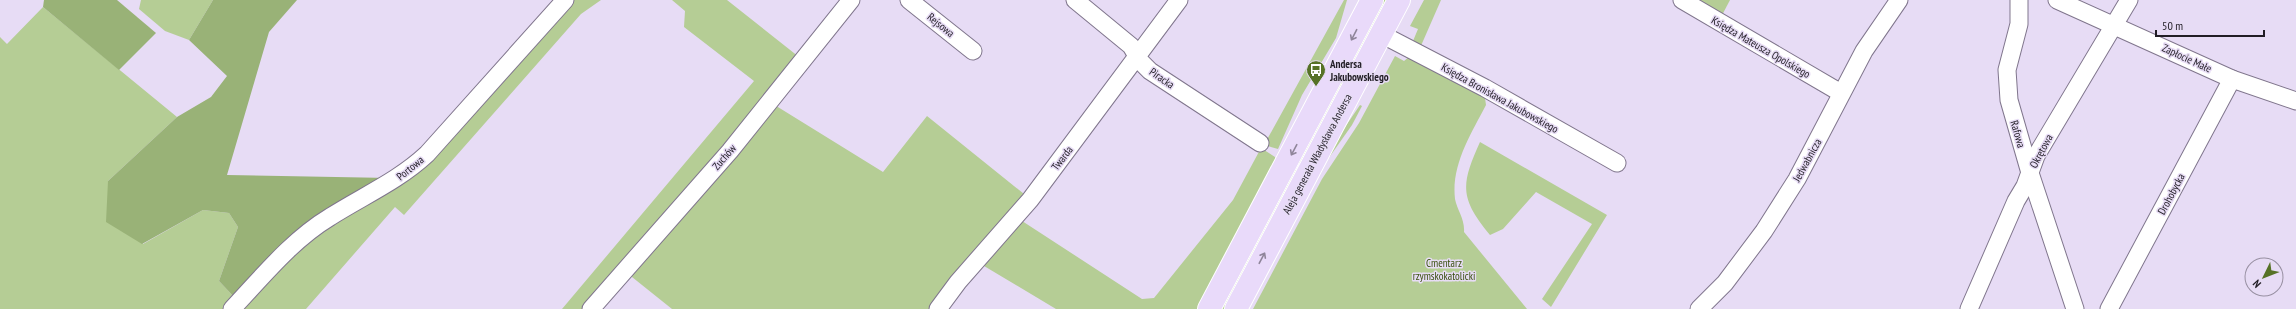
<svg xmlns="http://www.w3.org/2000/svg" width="2296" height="309" viewBox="0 0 2296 309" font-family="'PT Sans Narrow',sans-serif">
<rect width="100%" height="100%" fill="#e7dcf5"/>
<g fill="#b5cd95">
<polygon points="141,0 213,0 189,40 165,31 139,9"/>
<polygon points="572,0 601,0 581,14 404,215 395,207 306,309 238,309 307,240 393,187"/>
<polygon points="672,0 727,0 799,57 587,309 562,309 754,81 684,27 685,11"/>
<polygon points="1344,0 1347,0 1336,38 1302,95 1278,149 1264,145"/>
<polygon points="1382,0 1390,0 1303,165 1296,161"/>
<polygon points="1424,0 1441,0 1420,48 1413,41 1418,29 1410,26"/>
<polygon points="1688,0 1730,0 1720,19"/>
<polygon points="43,7 177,117 108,181 143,244 203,210 229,213 238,227 219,281 235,298 225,309 0,309 0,37 7,44"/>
<path d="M1395,56L1404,61L1410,56L1485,98L1486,105C1471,134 1451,165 1455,199C1457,210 1465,219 1464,232L1527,309H1253L1322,179L1359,123Z"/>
<polygon points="773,104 883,172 927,116 1029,198 934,309 672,309 627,273"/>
<polygon points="1360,105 1362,106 1352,125 1321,169 1326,155"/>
<path d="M1480,142L1607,215L1551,307L1542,299L1592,224L1536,192L1503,229L1490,235C1459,198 1461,184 1480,142Z"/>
<polygon points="1261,148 1275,157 1276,161 1199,309 1056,309 979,263 1019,219 1142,299 1154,298 1233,200"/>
<polygon points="1295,169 1297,170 1225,309 1219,309 1293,170"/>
</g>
<g fill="#99b277">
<polygon points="44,0 117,0 156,33 119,70 43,7"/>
<polygon points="213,0 297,0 269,32 227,175 390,178 235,298 219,281 238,227 229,213 203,210 142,244 106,222 108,181 177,117 211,97 227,76 189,40"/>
</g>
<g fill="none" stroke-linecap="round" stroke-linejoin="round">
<defs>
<g id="minor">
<polyline points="909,0 973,51"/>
<polyline points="1075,0 1131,46 1140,61 1150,71 1260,143"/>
<polyline points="1682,0 1841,93"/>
<polyline points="2019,0 2019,24 2007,70 2009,100 2030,173 2075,309"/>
<polyline points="2057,0 2232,79 2296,101"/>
<polyline points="1381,34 1485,88 1617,163"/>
<path d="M232,309C263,276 292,240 330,217C363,196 398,181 427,154L565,0"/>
<polyline points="591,309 730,151 851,0"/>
<polyline points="938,309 958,282 1030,200 1179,0"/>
<polyline points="1699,309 1725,283 1764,231 1797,179 1864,51 1899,0"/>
<polyline points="1969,309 2016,201 2025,186 2036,156 2129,0"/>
<polyline points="2109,309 2232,79"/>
</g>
<g id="major">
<polyline points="1209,309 1372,0"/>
<polyline points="1236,309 1399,0"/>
</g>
</defs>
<use href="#minor" stroke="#80768d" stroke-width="19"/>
<use href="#major" stroke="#fff" stroke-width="24"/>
<use href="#minor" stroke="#fff" stroke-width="17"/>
<use href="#major" stroke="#e9dafa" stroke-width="22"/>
</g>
<defs><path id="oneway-shaft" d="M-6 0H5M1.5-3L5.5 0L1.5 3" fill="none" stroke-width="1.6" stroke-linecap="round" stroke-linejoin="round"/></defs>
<g stroke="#8f859a">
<use href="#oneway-shaft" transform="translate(1354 35) rotate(117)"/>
<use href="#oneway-shaft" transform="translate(1294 150) rotate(118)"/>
<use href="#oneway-shaft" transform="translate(1262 258) rotate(-62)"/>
</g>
<defs>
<symbol id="bus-pin" viewBox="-11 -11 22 30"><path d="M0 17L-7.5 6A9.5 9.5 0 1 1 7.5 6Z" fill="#567226" stroke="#e7dcf5"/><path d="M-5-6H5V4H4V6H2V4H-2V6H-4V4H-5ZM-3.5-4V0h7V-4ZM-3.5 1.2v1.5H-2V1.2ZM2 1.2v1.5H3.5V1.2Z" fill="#fff"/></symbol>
</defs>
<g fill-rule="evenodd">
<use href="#bus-pin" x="1305" y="59" width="22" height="30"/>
</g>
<g text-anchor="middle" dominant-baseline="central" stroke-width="3" stroke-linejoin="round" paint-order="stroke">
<g font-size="11" fill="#211d25" stroke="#e7dcf5">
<text transform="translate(941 25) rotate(39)">Rejsowa</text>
<text transform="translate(1761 47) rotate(30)">Księdza Mateusza Opolskiego</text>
<text transform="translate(2187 58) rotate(25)">Zapłocie Małe</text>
<text transform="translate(1162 78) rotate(35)">Piracka</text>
<text transform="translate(1500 98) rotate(29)">Księdza Bronisława Jakubowskiego</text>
<text transform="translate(2018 134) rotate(74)">Rafowa</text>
<text transform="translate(2041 151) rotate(-62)">Okrętowa</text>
<text transform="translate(1317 154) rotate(-62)">Aleja generała Władysława Andersa</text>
<text transform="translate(724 157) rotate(-49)">Zuchów</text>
<text transform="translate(1062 158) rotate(-53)">Twarda</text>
<text transform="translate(1807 160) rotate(-61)">Jedwabnicza</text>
<text transform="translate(410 168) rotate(-39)">Portowa</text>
<text transform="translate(2171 194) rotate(-62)">Drohobycka</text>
</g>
<g font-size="11" font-weight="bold" fill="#211d25" stroke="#e7dcf5" text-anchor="start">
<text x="1330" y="64">Andersa<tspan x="1330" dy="13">Jakubowskiego</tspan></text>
</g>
<g font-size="11" fill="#374e0c" stroke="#e7dcf5">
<text x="1444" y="263">Cmentarz<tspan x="1444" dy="13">rzymskokatolicki</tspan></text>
</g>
</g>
<g transform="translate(2264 277) rotate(227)"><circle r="19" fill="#e7dcf5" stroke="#9890a2"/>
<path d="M0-3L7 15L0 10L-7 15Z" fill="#567226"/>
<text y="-6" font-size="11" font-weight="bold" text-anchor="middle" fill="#211d25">N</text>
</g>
<path d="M2156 30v6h108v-6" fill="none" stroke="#211d25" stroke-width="2"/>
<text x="2162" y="30" font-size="12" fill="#211d25" stroke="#e7dcf5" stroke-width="3" paint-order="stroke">50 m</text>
</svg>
